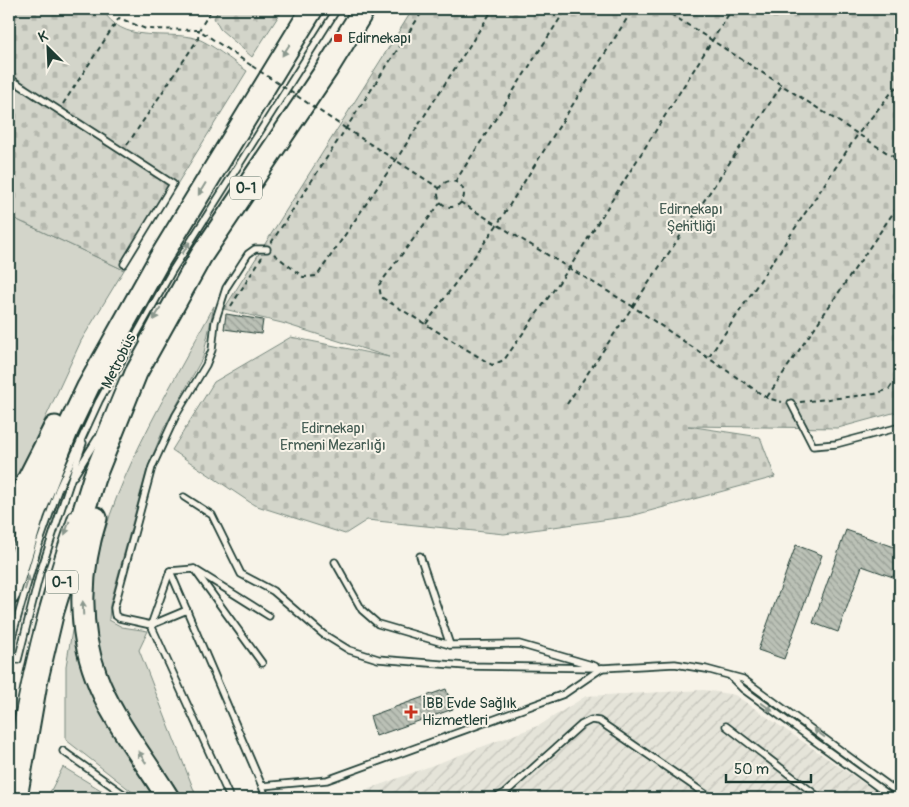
<svg xmlns="http://www.w3.org/2000/svg" width="909" height="807" viewBox="0 0 909 807" font-family="Pangolin,sans-serif">
<defs>
<pattern id="industrial-furrows" width="10" height="10" patternUnits="userSpaceOnUse" patternTransform="scale(1.25)"><rect width="10" height="10" fill="#e5e4d9"/><path d="M-1 1l2-2M0 10L10 0M9 11l2-2" fill="none" stroke="#c4c4bb"/></pattern>
<pattern id="cemetery-stones" width="16" height="16" patternUnits="userSpaceOnUse" patternTransform="scale(1.25)"><rect width="16" height="16" fill="#d3d5ca"/><path d="M2 7V4a2 2 0 0 1 4 0v3zM10 15v-3a2 2 0 0 1 4 0v3z" fill="#b5b8ae"/></pattern>
<pattern id="building-back-hatch" width="6" height="6" patternUnits="userSpaceOnUse" patternTransform="scale(1.25)"><rect width="6" height="6" fill="#bbc1b6"/><path d="M-1 5l2 2M0 0l6 6M5-1l2 2" fill="none" stroke="#979e95"/></pattern>
</defs>
<rect width="100%" height="100%" fill="#f7f3e8"/>
<filter id="ink" filterUnits="userSpaceOnUse"><feTurbulence type="fractalNoise" baseFrequency=".02" numOctaves="2"/><feDisplacementMap in="SourceGraphic" scale="10" xChannelSelector="R" yChannelSelector="G"/><feConvolveMatrix kernelMatrix="1 2 1 2 8 2 1 2 1" color-interpolation-filters="sRGB"/></filter>
<g filter="url(#ink)">
<polygon fill="url(#industrial-furrows)" points="704,690 735,695 885,798 345,798 540,725 586,696"/>
<g fill="#d3d5ca" stroke="#79897f">
<polygon points="9,216 124,270 81,341 9,497"/>
<path d="M214,306L203,357L164,428L147,469L110,605L109,620L122,627L148,631L139,650L197,798H183C157,759 123,716 106,672C98,650 90,610 93,586C104,492 170,390 214,306Z"/>
<polygon points="73,625 78,646 153,798 140,798 66,740 66,666"/>
<polygon points="63,767 114,798 47,798"/>
</g>
<g fill="url(#cemetery-stones)" stroke="#79897f">
<path d="M9,9H102C123,45 162,30 195,38C210,42 233,62 247,71L124,270L9,216Z"/>
<polygon points="219,9 283,9 252,57 220,29 214,18"/>
<polygon points="413,9 900,9 900,411 838,428 688,426 760,437 775,477 631,516 504,534 367,520 345,534 254,505 172,450 214,382 291,337 389,357 282,323 224,309"/>
</g>
<g fill="url(#building-back-hatch)" stroke="#1f3d34">
<polygon points="226,314 263,320 261,334 224,329"/>
<polygon points="846,530 900,549 900,556 893,577 862,566 838,632 813,623"/>
<polygon points="796,545 822,555 784,659 758,650"/>
<polygon points="446,689 453,709 376,736 370,716"/>
</g>
<g fill="none" stroke-linecap="round" stroke-linejoin="round">
<defs>
<g id="lane">
<polyline points="9,78 173,184 124,264"/>
<polyline points="143,340 160,308"/>
<polyline points="791,403 813,446 836,444 900,427"/>
<polyline points="97,442 123,379"/>
<polyline points="74,476 97,439"/>
<polyline points="184,497 212,515 241,574 273,591 323,634 349,650 378,659 466,666 602,668 675,664 706,669 743,679 900,794"/>
<polyline points="420,556 450,645"/>
<polyline points="335,562 362,610 378,624 450,645 519,644 595,666"/>
<polyline points="194,569 262,663"/>
<polyline points="170,571 151,625 230,798"/>
<polyline points="170,571 262,786 266,798"/>
<polyline points="170,571 194,569 269,616"/>
<polyline points="187,610 151,625 119,618 115,615 114,608 152,467 176,415 206,365 212,350 215,322 226,288 248,254 255,249 267,249"/>
<polyline points="9,647 38,547 58,490 99,401 172,271 337,9"/>
<polyline points="18,660 40,573 83,443"/>
<polyline points="731,677 743,689 893,798"/>
<polyline points="726,726 820,798"/>
<polyline points="63,751 129,798"/>
<path d="M9,770C22,683 43,598 72,515"/>
<polyline points="262,786 327,780 564,694 602,668"/>
<polyline points="495,798 505,793 581,725 591,720 599,721 711,798"/>
</g>
<g id="highway">
<path d="M96,518C80,568 77,626 96,676C112,720 144,758 168,798"/>
<polyline points="9,527 26,484 55,427"/>
<polyline points="9,594 34,513 67,431 88,387 159,260 312,9"/>
<polyline points="16,798 36,683 53,611 94,478 136,373 201,256 327,69 364,9"/>
</g>
</defs>
<use href="#lane" stroke="#1f3d34" stroke-width="9"/>
<use href="#highway" stroke="#1f3d34" stroke-width="25"/>
<g stroke="#1f3d34" stroke-width="2" stroke-dasharray="5 4" stroke-linecap="butt">
<polyline points="663,9 900,161"/>
<polyline points="63,104 119,18 146,29 199,30 252,66"/>
<polyline points="345,128 439,188"/>
<polyline points="127,145 198,39 199,30 212,9"/>
<circle cx="451" cy="194" r="13"/>
<polyline points="455,182 566,9"/>
<polyline points="441,202 379,285 381,297 492,365 504,360 570,267 732,9"/>
<polyline points="460,202 632,306 767,398 782,402"/>
<polyline points="271,243 424,9"/>
<polyline points="274,254 303,277 317,276 396,160 493,9"/>
<polyline points="231,306 262,257"/>
<polyline points="426,324 497,225 633,9"/>
<polyline points="709,357 858,134 900,82"/>
<polyline points="767,397 900,203"/>
<polyline points="800,402 875,394 889,389 900,373"/>
<polyline points="567,404 782,85"/>
</g>
<use href="#lane" stroke="#f7f3e8" stroke-width="5.5"/>
<use href="#highway" stroke="#f7f3e8" stroke-width="21"/>
<polyline stroke="#1f3d34" stroke-width="2" stroke-dasharray="5 4" stroke-linecap="butt" points="252,66 345,128"/>
</g>
<defs><path id="oneway-solid" d="M-6-.8H1V-3.2L6.5 0L1 3.2V.8H-6Z" transform="scale(1.25)"/></defs>
<g fill="#8b988e">
<use href="#oneway-solid" transform="translate(286 50) rotate(123)"/>
<use href="#oneway-solid" transform="translate(202 189) rotate(121)"/>
<use href="#oneway-solid" transform="translate(186 248) rotate(-58)"/>
<use href="#oneway-solid" transform="translate(157 314) rotate(121)"/>
<use href="#oneway-solid" transform="translate(67 528) rotate(109)"/>
<use href="#oneway-solid" transform="translate(27 583) rotate(-73)"/>
<use href="#oneway-solid" transform="translate(83 608) rotate(-92)"/>
<use href="#oneway-solid" transform="translate(767 707) rotate(36)"/>
<use href="#oneway-solid" transform="translate(819 733) rotate(-143)"/>
<use href="#oneway-solid" transform="translate(142 757) rotate(-123)"/>
</g>
</g>
<g fill="#c8321e" stroke="#f7f3e8" stroke-width="2">
<rect x="333" y="33" width="10" height="10" rx="2.5"/>
<path d="M408.5 704.5h5v5h5v5h-5v5h-5v-5h-5v-5h5z"/>
</g>
<g text-anchor="middle" dominant-baseline="central" stroke-width="4" stroke-linejoin="round" paint-order="stroke">
<g fill="#f7f3e8" stroke="#60746a" stroke-width="1">
<rect x="230" y="176.5" width="32" height="23" rx="4"/>
<rect x="46" y="570.5" width="32" height="23" rx="4"/>
</g>
<g font-size="14" font-weight="bold" fill="#1f3d34">
<text x="246" y="188">O-1</text>
<text x="62" y="582">O-1</text>
</g>
<g font-size="15" fill="#1f3d34" stroke="#f7f3e8" text-anchor="start">
<text x="348" y="38">Edirnekapı</text>
<text x="422" y="703">İBB Evde Sağlık<tspan x="422" dy="17">Hizmetleri</tspan></text>
</g>
<g font-size="15" fill="#435b52" stroke="#f7f3e8">
<text x="691" y="209">Edirnekapı<tspan x="691" dy="17">Şehitliği</tspan></text>
<text x="333" y="428">Edirnekapı<tspan x="333" dy="17">Ermeni Mezarlığı</tspan></text>
</g>
<g font-size="15" fill="#1f3d34" stroke="#f7f3e8">
<text transform="translate(119 361) rotate(-64)">Metrobüs</text>
</g>
</g>
<rect width="909" height="807" fill="none" stroke="#f7f3e8" stroke-width="30"/>
<rect x="15" y="15" width="879" height="777" fill="none" stroke="#1f3d34" stroke-width="2" filter="url(#ink)"/>
<g transform="translate(48 48) rotate(336)" stroke="#f7f3e8" stroke-width="4" paint-order="stroke">
<path d="M0-4L9 19L0 12L-9 19Z" fill="#1f3d34"/>
<text y="-8" font-size="14" font-weight="bold" text-anchor="middle" fill="#1f3d34">K</text>
</g>
<path d="M726 774v8h85v-8" fill="none" stroke="#1f3d34" stroke-width="2.5"/>
<text x="734" y="774" font-size="15" fill="#1f3d34" stroke="#f7f3e8" stroke-width="4" paint-order="stroke">50 m</text>
</svg>
